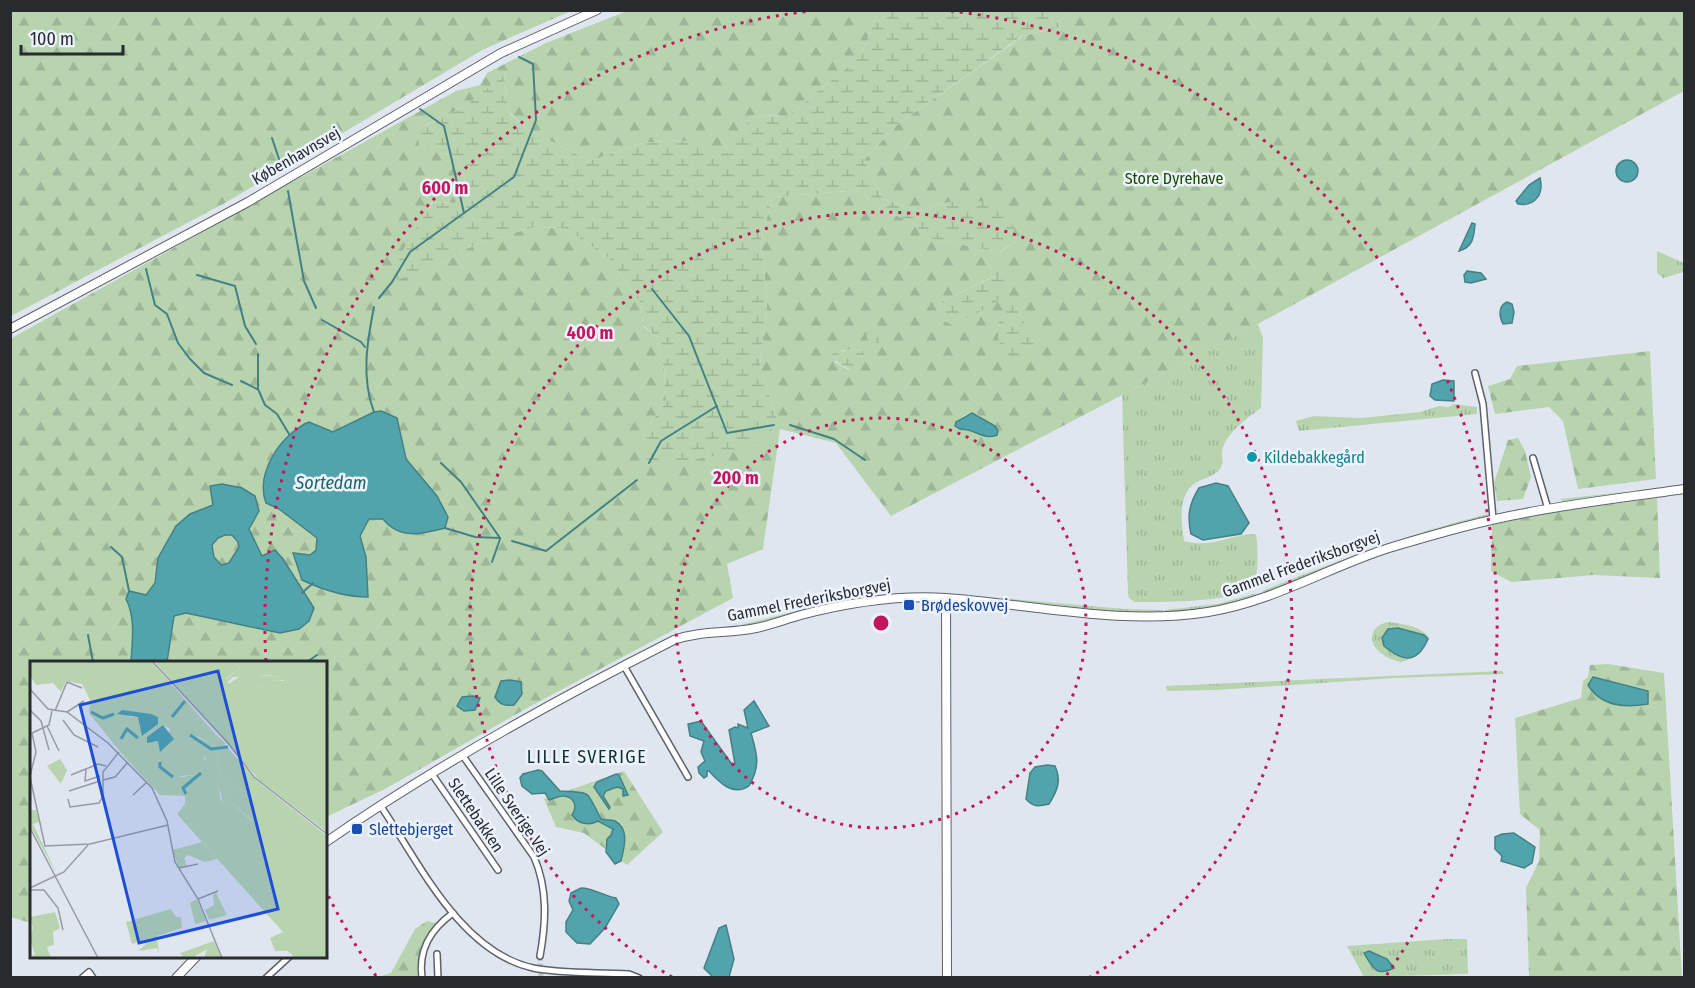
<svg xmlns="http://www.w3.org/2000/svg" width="1695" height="988" viewBox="0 0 1695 988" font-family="'Fira Sans Condensed',sans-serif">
<defs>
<pattern id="grass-tufts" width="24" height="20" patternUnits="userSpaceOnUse" patternTransform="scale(1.5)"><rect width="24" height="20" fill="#b7d4af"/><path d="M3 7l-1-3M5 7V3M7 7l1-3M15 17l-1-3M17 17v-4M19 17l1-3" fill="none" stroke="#9db697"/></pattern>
<pattern id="forest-firs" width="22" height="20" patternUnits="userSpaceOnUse" patternTransform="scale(1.5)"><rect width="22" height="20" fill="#b7d4af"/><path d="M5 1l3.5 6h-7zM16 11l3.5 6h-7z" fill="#9db697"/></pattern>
<pattern id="wetland-marsh" width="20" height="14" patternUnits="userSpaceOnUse" patternTransform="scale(1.5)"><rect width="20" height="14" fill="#b7d4af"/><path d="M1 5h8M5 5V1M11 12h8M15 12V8" fill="none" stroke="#9db697"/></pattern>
</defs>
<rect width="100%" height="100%" fill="#e0e6f0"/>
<g fill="url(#grass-tufts)">
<polygon points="1657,251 1684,263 1684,272 1663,278 1657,273"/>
<path d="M1258,324L1263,338L1261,408C1245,420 1216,439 1223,462C1219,475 1210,476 1199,481C1177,491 1181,521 1184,541C1212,549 1229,534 1256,534C1258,546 1259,575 1253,585C1243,603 1155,602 1135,602L1129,598L1128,594L1122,395Z"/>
<polygon points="1454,404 1477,407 1477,414 1299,431 1296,421 1314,416 1361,418 1420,412 1439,406 1448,407"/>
<polygon points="1667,487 1562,502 1561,499"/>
<path d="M1488,514V516L1373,549L1265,593L1262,591C1337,561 1410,533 1488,514Z"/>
<polygon points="879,592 849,601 741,627 741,625 855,596"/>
<path d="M1257,593C1248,605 1183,611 1166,613L1165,610L1217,604Z"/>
<polygon points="977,596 1125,609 1163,610 1163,612 1118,612"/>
<path d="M1388,622C1402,624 1419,625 1429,637C1423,653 1418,658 1400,662C1394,660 1387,658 1382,654C1367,643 1369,626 1388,622Z"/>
<polygon points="1502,671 1504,674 1395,678 1216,690 1167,691 1166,686"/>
<polygon points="1447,939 1467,939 1468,974 1364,977 1347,946"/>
</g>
<g fill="url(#forest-firs)" fill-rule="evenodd">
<polygon points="11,10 571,10 571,11 484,49 225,203 11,316"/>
<path d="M627,11H879L860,57L788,116L752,115L730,155L681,140L642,143L590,161L529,130L509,112L504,75L464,107L418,129L438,153L458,156L465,180L455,203L432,202L422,221L431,270L474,245L534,227L565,228L610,259L641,304L643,326L657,337L664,369L666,401L642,436L778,421L760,366L767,303L761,238L773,197L860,190L880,210L912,221L927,238L1000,252L1017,240L949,202L920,211L883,199L864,160L898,124L1023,36L1064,26L1070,11H1684V91L1258,324L891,516L836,443L780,429L763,549L727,564L733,598L529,707L385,789L326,817V662H167L174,616L186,613L285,563L276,551L262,556L249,529L259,511L213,505L190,514L158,558L155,583L146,595L130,592L133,634L131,662H32L31,923L10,917V339L456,91L480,85L487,73L546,43ZM1001,273L936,313L942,301ZM852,349L863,351L849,370L835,362L841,351ZM374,412L397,418L406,459L437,496L383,519H369L360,536L366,557L367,597H357L294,553L310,556L316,550L317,538L279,508L270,460L290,434L297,427L309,422L333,432ZM977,414C983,423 992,422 998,431L992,437C988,437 960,429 956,426V422L965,415Z"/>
<polygon points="1650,351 1656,479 1578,489 1563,421 1549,407 1495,414 1488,386 1510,379 1517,366"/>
<polygon points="1518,438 1525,451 1531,477 1523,499 1497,501 1494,483 1508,440"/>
<polygon points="1657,498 1660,578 1593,575 1511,582 1491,571 1492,525 1549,513"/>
<polygon points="224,535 232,535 238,542 239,547 229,563 221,565 214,557 212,545 218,538"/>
<polygon points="1608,664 1664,673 1682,977 1529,977 1526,888 1539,861 1540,830 1520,814 1515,718 1581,698 1583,681 1588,677 1590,665"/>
<polygon points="624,771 663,832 627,865 584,833 556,827 544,799"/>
<path d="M427,921L436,923C424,943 416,953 418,977L375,978L391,973L415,929Z"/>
</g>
<g fill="url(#wetland-marsh)">
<polygon points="879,11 1070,11 1064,26 1022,36 898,124 864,160 883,199 920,211 949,202 994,201 1009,213 1017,240 999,252 927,238 912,221 880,210 860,190 773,197 761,238 767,303 760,366 778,421 753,448 693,460 648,466 642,436 666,401 664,369 657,337 643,325 641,304 610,259 565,228 534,227 474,245 431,270 396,280 399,256 433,202 455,203 465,180 458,156 438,153 419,146 418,129 464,107 504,75 509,113 529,130 590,161 642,143 681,140 730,154 752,115 788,116 860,57"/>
<polygon points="1002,273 1004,276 1004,285 996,304 952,325 941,319 936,313 942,301"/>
<polygon points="1012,300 1027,328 1038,338 1027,355 1009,355 998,341 999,313"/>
<polygon points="883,326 888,331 879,343 869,343 866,334 875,328"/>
<path d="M852,349L863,351L866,361L858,371C846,369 837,364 831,354Z"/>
</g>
<g fill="#51a4ac" stroke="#458086" stroke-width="1.5" fill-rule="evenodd">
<circle cx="1627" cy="171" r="11"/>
<path d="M1540,178C1544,194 1535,207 1518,204L1516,201L1529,185Z"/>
<path d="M1472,223L1475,224C1474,237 1473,247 1459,251Z"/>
<polygon points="1467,271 1481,273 1486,279 1471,283 1465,282 1464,275"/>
<path d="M1507,302L1512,304L1514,312L1512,323L1503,324C1499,316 1498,306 1507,302Z"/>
<polygon points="1443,380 1454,381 1454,401 1435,400 1430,396 1432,384"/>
<path d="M381,411L397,418L406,459L437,496L448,517L445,528C422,534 400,540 383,519H369L360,536L366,557L368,597C344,597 323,590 302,580L293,553L310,555L316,550L317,538L279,509L266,503C255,473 281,434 309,422L333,432L374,412Z"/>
<path d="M972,413L995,426L998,431L997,435C984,441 974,428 960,429L955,426L956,422Z"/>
<path d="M1216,483L1228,486L1249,523L1241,534L1203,540L1191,534C1187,516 1189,504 1199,488Z"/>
<path d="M222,484L242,488L255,496L259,511L249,529L262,556L275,550L283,559L314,608L309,621L299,629L280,633L186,613L174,616L167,662H131C132,642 136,618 126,599L129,591L146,595L155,583L158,558L176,526L190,514L213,505L210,486ZM225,535H232L238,542L239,547L229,563L221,565L214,557L212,545L218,538Z"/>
<path d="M1398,628L1424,635L1428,639C1417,664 1403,662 1384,646L1382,638L1388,629Z"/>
<path d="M1593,677L1648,691V704C1625,708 1601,707 1588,685Z"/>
<path d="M510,680L521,682L522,694L514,705C505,706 500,705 495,697L501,681Z"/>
<polygon points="473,696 480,698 475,710 464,711 457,706 462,697"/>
<path d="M754,701L769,726L751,733C757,754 761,765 749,786C733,797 719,782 709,771H707V776L704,778L699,773L698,767L705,761L701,752L704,741L690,736L688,724L701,721L731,763L735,764L729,730L735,727L738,728V724L748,728L744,710Z"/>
<path d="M1047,765L1055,766C1062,781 1057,791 1049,804C1038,807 1033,807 1026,799L1030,773L1035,767Z"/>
<path d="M538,770L542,771L560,791C593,793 585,789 601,819C606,821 611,819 615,821C630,829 624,848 621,861L615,864L606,852L607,839L611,835L613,829L598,821C589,826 578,824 572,815C578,806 574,797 564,796C559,795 554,799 549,800L545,793L532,794L522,786L520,778L523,774Z"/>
<polygon points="616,774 619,775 628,795 623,796 623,789 617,787 606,791 603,796 610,807 609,809 594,787 597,782"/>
<polygon points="1514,833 1535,847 1532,863 1524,868 1501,861 1502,856 1495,849 1495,837 1502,834"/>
<path d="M581,888C593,888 604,896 616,898L619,904L605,928L590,944L577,943L566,932V922L573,910L569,901L571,893Z"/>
<polygon points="726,925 734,959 729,977 713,977 704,968 719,928"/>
<path d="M1369,951L1387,959L1394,968C1376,977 1373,968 1364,953Z"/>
</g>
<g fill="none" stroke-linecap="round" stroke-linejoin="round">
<g stroke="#458086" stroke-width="2">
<polyline points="420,109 444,126 464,213"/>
<polyline points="272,138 282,168"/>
<polyline points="288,191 304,281 316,308"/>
<polyline points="146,269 155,305 167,314 178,343 190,359 204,373 232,385"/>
<polyline points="197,275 235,286 245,326 256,344"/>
<polyline points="652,289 689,336 727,433 774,425"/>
<polyline points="379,298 392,282 410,252 514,177 536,120 533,64 519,57"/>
<path d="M374,307C367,342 361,378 374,412"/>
<polyline points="322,320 361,342 365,347"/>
<polyline points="258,354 258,389 265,405 277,414 289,434"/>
<polyline points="241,381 257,389"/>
<polyline points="790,425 834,439 865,460"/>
<polyline points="441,463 461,482 500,538"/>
<polyline points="649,463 661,441 717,406"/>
<polyline points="445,528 475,537 500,538"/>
<polyline points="512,541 546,551 637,480"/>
<polyline points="111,547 122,557 129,591"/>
<polyline points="492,562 500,539"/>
<polyline points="302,593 313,583"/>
<polyline points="88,635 93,662"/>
<polyline points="307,662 317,655"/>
</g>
<polyline stroke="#bbc1c9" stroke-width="5" stroke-dasharray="5 2.5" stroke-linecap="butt" points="540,956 541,978"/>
<defs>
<g id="street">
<polyline points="1475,373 1483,404 1493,519"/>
<polyline points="1533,458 1548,509"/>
<polyline points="624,666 688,777"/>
<path d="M463,756L534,857C548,889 546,923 540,956"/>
<polyline points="432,774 498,870"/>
<path d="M380,805C419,862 460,952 533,968C563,974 597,972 629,974L639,978"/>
<polyline points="437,954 438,978"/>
<polyline points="82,978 89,972 93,978"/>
<polyline points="266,978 290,956"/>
<path d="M422,978C418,949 431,929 453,913"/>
</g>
<g id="secondary">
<polyline points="10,329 248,202 501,53 597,10"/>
<polyline points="946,598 947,978"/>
<path d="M326,842C435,766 555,700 674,640C702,630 728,634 756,628C771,625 786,619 801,615C847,603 897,595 945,598C1032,604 1121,626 1208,612C1272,602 1329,567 1389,548C1432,535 1476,522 1520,514C1575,503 1630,497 1684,489"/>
<polyline points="176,978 197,956"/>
</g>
</defs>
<use href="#street" stroke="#5d626b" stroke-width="8"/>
<use href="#secondary" stroke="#5d626b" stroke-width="10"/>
<use href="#street" stroke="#fff" stroke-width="5"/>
<use href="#secondary" stroke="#fff" stroke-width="8"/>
</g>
<g fill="none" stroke="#c2185b" stroke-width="3" stroke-dasharray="3 6">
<circle cx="881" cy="623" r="205"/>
<path d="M672 977A411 411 0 1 1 1090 977"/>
<path d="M376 976A616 616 0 0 1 327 893M266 661A616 616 0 0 1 811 11M951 11A616 616 0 0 1 1386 976"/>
</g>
<circle fill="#0f9aa8" stroke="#edf3fd" stroke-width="2" cx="1252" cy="457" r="6"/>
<g fill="#1a4fb4" stroke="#edf3fd" stroke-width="2">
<rect x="903" y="599" width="12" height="12" rx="3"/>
<rect x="351" y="823" width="12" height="12" rx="3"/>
</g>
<g text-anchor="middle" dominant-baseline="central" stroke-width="5" stroke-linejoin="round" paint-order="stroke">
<g font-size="16" fill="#282b2e" stroke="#edf3fd">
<text transform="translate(296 156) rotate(-30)">Københavnsvej</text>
<text transform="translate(1301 564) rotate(-20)">Gammel Frederiksborgvej</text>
<text transform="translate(809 600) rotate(-11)">Gammel Frederiksborgvej</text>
<text transform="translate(517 812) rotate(56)">Lille Sverige Vej</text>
<text transform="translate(476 815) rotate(56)">Slettebakken</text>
</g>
<g font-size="16" fill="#174901" stroke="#edf3fd">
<text x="1174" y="178">Store Dyrehave</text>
</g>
<g font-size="16" fill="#0d838f" stroke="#edf3fd" text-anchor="start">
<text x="1264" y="457">Kildebakkegård</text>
</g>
<g font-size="16" fill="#164399" stroke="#edf3fd" text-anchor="start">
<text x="921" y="605">Brødeskovvej</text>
<text x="369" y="829">Slettebjerget</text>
</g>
<g font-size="18" font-style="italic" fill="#1d6268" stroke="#edf3fd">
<text x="331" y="483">Sortedam</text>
</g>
<g font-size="18" letter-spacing="1.5" fill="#103029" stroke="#edf3fd">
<text x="587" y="757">LILLE SVERIGE</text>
</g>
</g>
<g transform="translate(30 661)">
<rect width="297" height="297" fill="#e0e6f0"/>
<path d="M185,0H203L210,7L195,18L183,7ZM172,181L187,198L175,201L158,194L154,197L157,205L149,207L142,189ZM25,251L30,267L23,271L24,284L17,286L21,297H0L5,293L0,279L3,267L0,256Z" fill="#b7d4af"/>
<path d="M0,0H121L227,120L297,175V297H265L258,290H245L240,277L253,271L147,153L155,143V135L130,134L91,92L59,52L60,39L52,23L36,20L31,31L23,22L6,24L0,15ZM92,49L123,55L128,63L119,66L114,75L108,56H101ZM133,64L140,68L134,89L128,80L123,81L121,73ZM185,73L195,83L190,85L187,98L192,118L211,133L238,143L222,160L196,137L191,141L193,150L188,125L164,129L150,115L164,114L173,104L175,93L166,75L179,81ZM124,0H185L184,7L196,18L210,7L203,0H297V171L229,119ZM203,16L236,14L254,16V20L247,19L235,26L197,22ZM30,98L37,109L31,123L17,105ZM0,149H6L9,161L3,163L27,213L0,165ZM186,232L197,254L179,259L175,249L184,244L183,234ZM167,238L176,260L165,263L160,242ZM141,248L146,256H151L152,267L127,275L129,293L127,287L108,290L124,276L102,283L96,261ZM184,280L191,297H174L177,288L162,297H154L150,292Z" fill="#b7d4af" fill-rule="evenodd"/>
<path d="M213,13L254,16L257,19H246L239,26L197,24ZM185,73L196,83L190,85L187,98L192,118L211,133L242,143L241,159L230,166L196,137L191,141L195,156L188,159L192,137L188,125L157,134L148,123L146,117L164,114L176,97L163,75L179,81Z" fill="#b7d4af"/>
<path d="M92,49L121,53L128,56V63L112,75L108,56L87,53ZM133,64L144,78L130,91L128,80L117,82V76Z" fill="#51a4ac"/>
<path fill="none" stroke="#51a4ac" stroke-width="3" d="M61,51L73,57L84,53M142,56L155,40M160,74L181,88L198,86M91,78L97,68L108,77M130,101V106L143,116M156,133L153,127L171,112"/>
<path fill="none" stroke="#969ba2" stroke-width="1.5" d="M122,0L198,82L224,116L297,173M0,28L18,48L37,51L78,82L122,127L137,160L145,201L168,238L192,297M0,49L11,60L19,89M25,50L37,21L52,27M37,51L54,40M33,59L44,74L68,86M17,65L29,90M56,108L55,120L70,115M41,114L68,103L76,105M0,115L6,91L2,72L19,64L22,50M0,116L15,185L60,183L138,164M73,119L85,116L98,101M39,130L70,120M103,134L117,121M38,138L40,146L69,142L73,135V111L89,91M0,167L68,297M149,207L168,203M0,227L34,211L58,184M0,229H14L28,247L33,269M168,238L188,230"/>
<path fill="#1d4ed8" fill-opacity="0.15" stroke="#1d4ed8" stroke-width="3" d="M188,10L248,248L109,282L50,44Z"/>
<rect width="297" height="297" fill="none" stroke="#282b2e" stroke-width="3"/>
</g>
<circle cx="881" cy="623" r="9" fill="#c2185b" stroke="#edf3fd" stroke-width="3"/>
<g font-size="18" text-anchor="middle" font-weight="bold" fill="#c2185b" stroke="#edf3fd" stroke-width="5" stroke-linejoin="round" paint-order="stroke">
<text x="445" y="194">600 m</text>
<text x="590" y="339">400 m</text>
<text x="736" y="484">200 m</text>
</g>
<rect width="1695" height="988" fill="none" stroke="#282b2e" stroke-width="24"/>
<path d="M21 45v9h102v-9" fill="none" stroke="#282b2e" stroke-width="3"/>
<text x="30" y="45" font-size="18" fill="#282b2e" stroke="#edf3fd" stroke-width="4.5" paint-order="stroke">100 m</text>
</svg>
